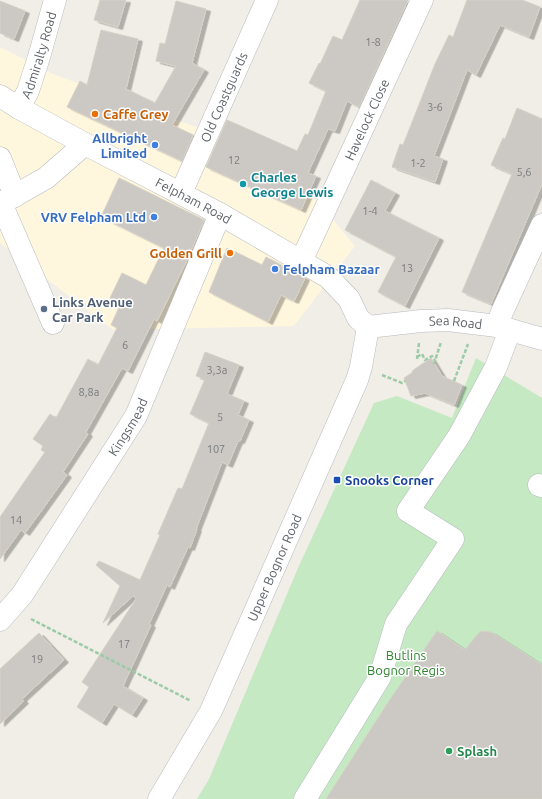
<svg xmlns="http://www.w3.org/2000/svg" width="542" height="799" viewBox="0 0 542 799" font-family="Ubuntu,sans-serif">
<defs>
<filter id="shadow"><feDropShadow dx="4.5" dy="2.5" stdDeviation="0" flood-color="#0004"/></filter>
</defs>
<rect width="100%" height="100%" fill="#f1eee7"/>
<polygon fill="#fff6de" points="0,47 53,74 282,159 355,246 294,326 113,330 0,243"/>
<polygon fill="#c4e9c3" points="476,358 542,398 542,799 197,799 209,779 298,568 374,403 397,396 452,418"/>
<g fill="#ccc9c4" stroke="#d6d0c5" filter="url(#shadow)">
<polygon points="100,0 126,0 118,27 94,20"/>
<polygon points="360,0 408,0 359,107 347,101 335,131 328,129 308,173 316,176 301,210 206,167 227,120 297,151 305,134 308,135 326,91 309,83 319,63 320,64 333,36 342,40"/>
<polygon points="467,0 522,0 540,7 529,37 500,25 476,75 467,70 434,156 443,159 435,182 392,167 400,144 403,145 435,64 449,35 453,37"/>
<polygon points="0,1 25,11 14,39 0,33"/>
<polygon points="176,1 206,9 192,63 204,70 172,125 193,135 182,161 67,107 80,81 87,85 101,30 138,39 126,89 155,103 176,66 156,61 160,43 165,44"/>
<polygon points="517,108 542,119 542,184 491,304 462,292 512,174 491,165 503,138 505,139"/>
<polygon points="119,178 204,220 186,262 157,321 154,319 128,371 122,368 86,432 88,434 63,472 67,475 42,510 25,533 21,530 0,559 0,517 45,452 41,450 43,446 33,439 50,414 56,418 88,359 98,365 117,328 111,325 121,303 110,298 122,273 146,285 164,248 101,217"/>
<polygon points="371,180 395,193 385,211 439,238 405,306 378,292 396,257 345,230"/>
<polygon points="227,248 262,265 266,257 305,278 294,301 281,295 268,322 209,292"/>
<polygon points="205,352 239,365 227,394 244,401 238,415 249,420 240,441 238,441 228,465 222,462 196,529 197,529 190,548 188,547 170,587 167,585 149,624 151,625 123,686 143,698 132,715 114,704 102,723 77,707 89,687 82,682 136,599 133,596 103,623 120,586 96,565 99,561 140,580 160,535 158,534 178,488 182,489 209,423 190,414 205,379 196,376"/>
<polygon points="431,358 442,376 462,385 454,405 425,393 411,396 404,378 413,372 412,371"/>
<polygon points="437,631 465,650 476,636 481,631 491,632 542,665 542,799 326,799 387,704"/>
<polygon points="39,633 64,660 22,699 24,701 0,724 0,669"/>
</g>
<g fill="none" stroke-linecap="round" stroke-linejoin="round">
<defs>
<g id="minor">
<path id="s1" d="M0,96L19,108L85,144L220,214L328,277L349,299L358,318L368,327"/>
<path id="s2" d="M19,108L28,91L39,57L55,0"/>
<polyline points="0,158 15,196"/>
<path id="s3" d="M181,193L267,0"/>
<polyline points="1,203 53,323"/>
<polyline points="0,204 46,178 85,144"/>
<path id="s4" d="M301,261L311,240L422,0"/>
<polyline points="497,326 502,312 542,225"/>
<path id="s5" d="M368,327L421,321L448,320L497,326L542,339"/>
<polyline points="539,485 542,486"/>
<path id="s6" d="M0,620L22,595L136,416L220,214"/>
<path id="s7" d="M159,799L211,711L357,380L361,367L368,327"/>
<polyline points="305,799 380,677 396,624 453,539 408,511 459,436 496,367 510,330"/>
</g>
</defs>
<use href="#minor" stroke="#b7babe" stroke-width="23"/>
<g stroke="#9bcba7" stroke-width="2.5" stroke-dasharray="4 2" stroke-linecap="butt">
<polyline points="417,357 422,354 425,360 432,356 435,360"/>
<polyline points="417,359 419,343"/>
<polyline points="434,364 441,342"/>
<polyline points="382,375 402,383 405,381"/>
<polyline points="454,381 468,344"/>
<polyline points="31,619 191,701"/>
</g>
<use href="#minor" stroke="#fff" stroke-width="22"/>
</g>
<g fill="#e8710a" stroke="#fff" stroke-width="1.5">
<circle cx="95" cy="114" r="4"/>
<circle cx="230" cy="253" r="4"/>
</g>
<g fill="#3f7fe0" stroke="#fff" stroke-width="1.5">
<circle cx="155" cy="145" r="4"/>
<circle cx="154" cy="217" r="4"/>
<circle cx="275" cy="269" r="4"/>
</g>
<circle fill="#0f9aa8" stroke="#fff" stroke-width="1.5" cx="243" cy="184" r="4"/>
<circle fill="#5c6f8a" stroke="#fff" stroke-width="1.5" cx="44" cy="309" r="4"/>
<rect fill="#1a4fb4" stroke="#fff" stroke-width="1.5" x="333" y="476" width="8" height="8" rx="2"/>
<circle fill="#2e9e5b" stroke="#fff" stroke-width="1.5" cx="449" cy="751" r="4"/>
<g text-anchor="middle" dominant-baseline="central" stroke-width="3" stroke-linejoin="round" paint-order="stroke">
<g font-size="11" fill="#7a7c7f">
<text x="373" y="42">1-8</text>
<text x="435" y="107">3-6</text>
<text x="234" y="160">12</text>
<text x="418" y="163">1-2</text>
<text x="524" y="172">5,6</text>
<text x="370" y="211">1-4</text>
<text x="407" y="268">13</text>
<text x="125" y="345">6</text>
<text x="217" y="370">3,3a</text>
<text x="89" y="392">8,8a</text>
<text x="220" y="417">5</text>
<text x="216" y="449">107</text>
<text x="16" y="520">14</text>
<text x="124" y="644">17</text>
<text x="37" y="659">19</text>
</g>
<g font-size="13" fill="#5e6368" stroke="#fff">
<text stroke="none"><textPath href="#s2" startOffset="57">Admiralty Road</textPath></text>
<text stroke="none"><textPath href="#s3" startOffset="105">Old Coastguards</textPath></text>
<text stroke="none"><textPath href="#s4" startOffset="156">Havelock Close</textPath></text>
<text stroke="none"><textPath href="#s1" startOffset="220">Felpham Road</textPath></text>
<text stroke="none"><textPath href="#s5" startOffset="88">Sea Road</textPath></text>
<text stroke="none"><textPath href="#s6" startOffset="232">Kingsmead</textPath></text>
<text stroke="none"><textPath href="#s7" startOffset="259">Upper Bognor Road</textPath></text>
</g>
<g font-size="13" font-weight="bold" fill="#c56008" stroke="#fff" text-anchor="start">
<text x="103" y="114">Caffe Grey</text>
<text x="222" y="253" text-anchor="end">Golden Grill</text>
</g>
<g font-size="13" font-weight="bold" fill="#366cbe" stroke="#fff" text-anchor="end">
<text x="147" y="138">Allbright<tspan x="147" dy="15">Limited</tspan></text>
<text x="146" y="217">VRV Felpham Ltd</text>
<text x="283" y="269" text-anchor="start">Felpham Bazaar</text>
</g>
<g font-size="13" font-weight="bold" fill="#0d838f" stroke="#fff" text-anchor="start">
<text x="251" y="177">Charles<tspan x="251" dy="15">George Lewis</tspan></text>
</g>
<g font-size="13" font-weight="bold" fill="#4e5e75" stroke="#fff" text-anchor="start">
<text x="52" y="302">Links Avenue<tspan x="52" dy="15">Car Park</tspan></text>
</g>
<g font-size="13" font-weight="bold" fill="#164399" stroke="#fff" text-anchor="start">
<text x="345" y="480">Snooks Corner</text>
</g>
<g font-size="13" fill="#308431" stroke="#fff">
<text x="406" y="655">Butlins<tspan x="406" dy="15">Bognor Regis</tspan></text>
</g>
<g font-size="13" font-weight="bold" fill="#27864d" stroke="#fff" text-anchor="start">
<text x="457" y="751">Splash</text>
</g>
</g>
</svg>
